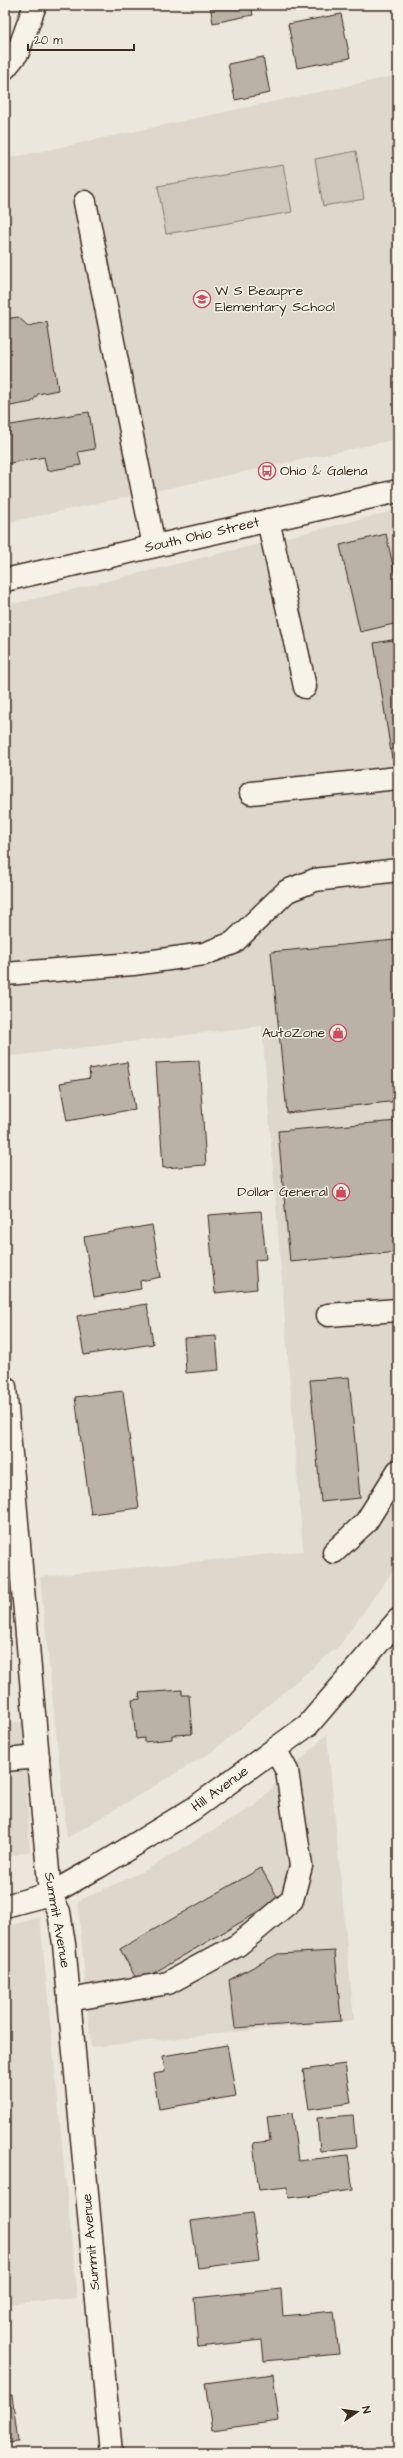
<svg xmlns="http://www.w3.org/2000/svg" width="403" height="2458" viewBox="0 0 403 2458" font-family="'Architects Daughter',sans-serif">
<rect width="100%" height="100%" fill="#ece7dc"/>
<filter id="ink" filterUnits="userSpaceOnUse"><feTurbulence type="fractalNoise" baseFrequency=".025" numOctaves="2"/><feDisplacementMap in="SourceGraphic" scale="8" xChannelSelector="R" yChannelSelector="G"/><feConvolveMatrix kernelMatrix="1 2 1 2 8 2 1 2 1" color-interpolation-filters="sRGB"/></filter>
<g filter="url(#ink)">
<g fill="#ddd7cc">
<polygon points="398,75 398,439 5,523 5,159"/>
<polygon points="398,510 398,1564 339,1646 213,1751 67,1838 40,1577 303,1551 262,1026 5,1057 5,606"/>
<polygon points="23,1722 30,1851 5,1858 5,1723"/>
<polygon points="327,1734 354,2020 91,2047 78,1901 146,1870 254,1806"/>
<polygon points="40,1917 77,2298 5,2304 5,1927"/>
</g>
<g fill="#cec8bc" stroke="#84796d">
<polygon points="356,151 364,199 323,206 315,159"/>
<polygon points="283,165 292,212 166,234 158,186"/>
</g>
<g fill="#bab2a7" stroke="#3b2a1e">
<polygon points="210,5 251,5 253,15 213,23"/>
<polygon points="341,14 350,58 297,68 288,24"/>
<polygon points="263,57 270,93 235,100 228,64"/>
<polygon points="18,317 28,326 47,322 58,390 38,394 32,402 5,407 5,319"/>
<polygon points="89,412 95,449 78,452 81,465 47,471 44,457 5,464 5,426"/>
<polygon points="386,534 398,588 398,623 360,632 340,545"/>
<polygon points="398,639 398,758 392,759 374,643"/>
<polygon points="395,940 398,964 398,1101 287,1113 271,952"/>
<polygon points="199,1061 206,1165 163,1168 156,1063"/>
<polygon points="127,1062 135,1109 67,1121 60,1083 90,1078 89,1069"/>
<polygon points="398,1121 398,1252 290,1262 278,1131"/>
<polygon points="261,1211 266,1259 255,1260 257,1289 215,1293 208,1215"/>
<polygon points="152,1225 161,1277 140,1281 141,1289 94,1297 84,1237"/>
<polygon points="147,1304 153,1344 84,1355 77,1316"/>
<polygon points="216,1336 219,1370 186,1373 184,1338"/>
<polygon points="349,1377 360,1498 321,1502 310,1380"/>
<polygon points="123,1391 139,1508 91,1514 75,1397"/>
<polygon points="182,1690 182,1695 189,1695 192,1734 172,1735 172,1739 144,1742 144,1738 136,1739 132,1700 140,1699 139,1693"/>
<polygon points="261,1868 279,1900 138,1982 120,1949"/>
<polygon points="335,1951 341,2021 235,2028 229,1980 278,1954"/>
<polygon points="227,2045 236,2096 159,2109 153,2074 165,2072 163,2056"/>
<polygon points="345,2064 351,2103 309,2109 303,2070"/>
<polygon points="292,2113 298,2161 348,2155 353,2190 289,2198 287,2187 259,2190 253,2143 270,2141 267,2116"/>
<polygon points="353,2115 356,2147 320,2151 317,2118"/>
<polygon points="252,2213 259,2260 198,2268 191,2221"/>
<polygon points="281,2289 283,2316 334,2311 339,2354 264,2361 262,2340 198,2347 194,2298"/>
<polygon points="5,2337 10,2370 5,2371"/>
<polygon points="273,2374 279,2421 212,2430 205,2383"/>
<polygon points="12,2395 18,2442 5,2443 5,2396"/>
</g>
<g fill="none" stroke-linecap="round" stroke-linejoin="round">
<defs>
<g id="minor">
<polyline points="5,68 18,52 35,5"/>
<polyline points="85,202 154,546"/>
<polyline points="268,520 305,687"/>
<polyline points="5,580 398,491"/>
<polyline points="251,793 398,778"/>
<polyline points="5,974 133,964 204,954 233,943 287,891 315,880 398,870"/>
<polyline points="328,1315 398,1310"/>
<polyline points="5,1387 50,1894 59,1912 64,1944 111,2453"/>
<polyline points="334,1552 366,1522 398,1471"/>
<polyline points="5,1760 38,1757"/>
<polyline points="69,2000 168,1983 238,1945 292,1900 301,1866 287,1771 275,1749"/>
</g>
<polyline id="major" points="5,1906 50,1894 98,1867 193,1809 275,1749 308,1725 398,1620"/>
</defs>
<use href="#minor" stroke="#3b2a1e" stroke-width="25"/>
<use href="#major" stroke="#3b2a1e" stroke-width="25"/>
<use href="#minor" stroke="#f7f3e8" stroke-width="22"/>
<use href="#major" stroke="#f7f3e8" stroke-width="22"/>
</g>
</g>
<defs>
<symbol id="school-ring" viewBox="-11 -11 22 22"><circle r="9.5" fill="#f7f3e8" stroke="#d1495b" stroke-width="1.5"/><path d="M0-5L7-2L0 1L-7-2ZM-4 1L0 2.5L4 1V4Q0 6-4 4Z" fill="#d1495b"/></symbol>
<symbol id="bus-ring" viewBox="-11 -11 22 22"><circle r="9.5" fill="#f7f3e8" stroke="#d1495b" stroke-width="1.5"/><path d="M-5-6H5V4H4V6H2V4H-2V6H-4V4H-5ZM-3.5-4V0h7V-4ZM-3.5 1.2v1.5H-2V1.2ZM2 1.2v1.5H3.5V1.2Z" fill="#d1495b"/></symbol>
<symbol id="shop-ring" viewBox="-11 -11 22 22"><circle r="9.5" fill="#f7f3e8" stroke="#d1495b" stroke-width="1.5"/><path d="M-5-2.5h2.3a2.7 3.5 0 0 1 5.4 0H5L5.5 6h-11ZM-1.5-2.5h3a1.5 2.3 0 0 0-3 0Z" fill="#d1495b"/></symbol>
</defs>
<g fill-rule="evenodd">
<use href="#school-ring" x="192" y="289" width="20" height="20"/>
<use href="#bus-ring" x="257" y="461" width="20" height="20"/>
<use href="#shop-ring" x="328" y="1023" width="20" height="20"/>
<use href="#shop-ring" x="331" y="1182" width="20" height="20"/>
</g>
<g text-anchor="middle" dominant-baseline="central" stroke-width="3" stroke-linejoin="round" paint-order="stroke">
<g font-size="14" fill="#3b2a1e" stroke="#f7f3e8" text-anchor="start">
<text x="215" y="291">W S Beaupre<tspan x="215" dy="16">Elementary School</tspan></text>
<text x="280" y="471">Ohio &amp; Galena</text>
<text x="325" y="1033" text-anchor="end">AutoZone</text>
<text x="328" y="1192" text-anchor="end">Dollar General</text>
</g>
<g font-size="14" fill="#3b2a1e" stroke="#f7f3e8">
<text transform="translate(202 535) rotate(-13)">South Ohio Street</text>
<text transform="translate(220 1789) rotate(-36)">Hill Avenue</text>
<text transform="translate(57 1920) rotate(80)">Summit Avenue</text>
<text transform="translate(91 2242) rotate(-95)">Summit Avenue</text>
</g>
</g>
<rect width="403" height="2458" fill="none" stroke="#f7f3e8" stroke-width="20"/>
<rect x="10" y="10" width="383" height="2438" fill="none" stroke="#3b2a1e" stroke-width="1.5" filter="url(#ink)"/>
<g transform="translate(357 2412) rotate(77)" stroke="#f7f3e8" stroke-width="3" paint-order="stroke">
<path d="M0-3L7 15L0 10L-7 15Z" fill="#3b2a1e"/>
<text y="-6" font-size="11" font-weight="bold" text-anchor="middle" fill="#3b2a1e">N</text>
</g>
<path d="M28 44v6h106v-6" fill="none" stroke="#3b2a1e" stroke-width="2"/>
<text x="34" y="44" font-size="12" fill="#3b2a1e" stroke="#f7f3e8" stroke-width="3" paint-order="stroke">20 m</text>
</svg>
